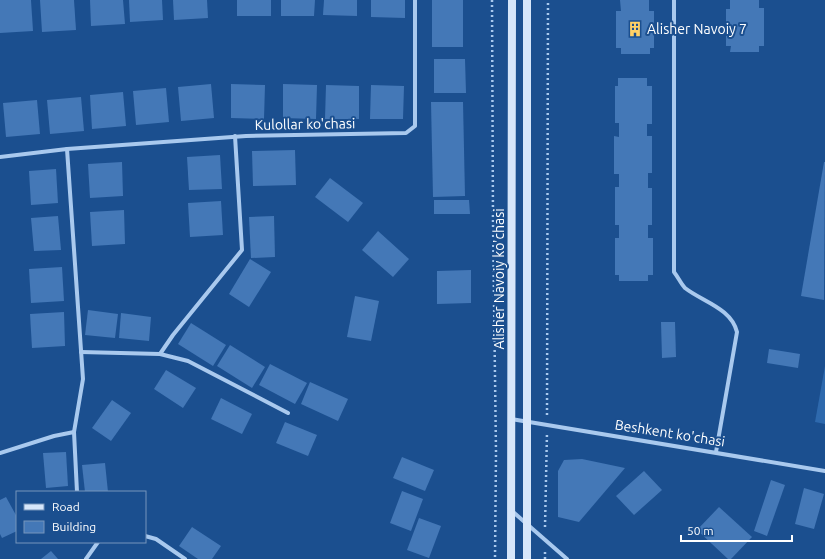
<svg xmlns="http://www.w3.org/2000/svg" width="825" height="559" viewBox="0 0 825 559" font-family="Ubuntu,sans-serif">
<rect width="100%" height="100%" fill="#1b4f8f"/>
<polygon fill="#2e69ad" points="825,366 825,424 815,422"/>
<g fill="#4478b7">
<polygon points="0,0 31,0 33,31 0,33"/>
<polygon points="40,0 74,0 76,30 42,32"/>
<polygon points="90,0 123,0 125,24 91,26"/>
<polygon points="129,0 162,0 163,20 130,22"/>
<polygon points="173,0 207,0 208,18 174,20"/>
<rect x="237" y="0" width="34" height="16"/>
<polygon points="281,0 315,0 314,16 281,16"/>
<polygon points="324,0 357,0 357,16 323,15"/>
<polygon points="371,0 405,0 405,18 371,17"/>
<rect x="432" y="0" width="31" height="47"/>
<polygon points="620,0 649,0 649,11 654,11 654,48 650,48 650,54 621,54 621,48 616,48 616,11 621,11"/>
<polygon points="730,0 759,0 759,8 764,8 764,46 759,46 759,52 730,52 731,46 726,46 726,9 730,9"/>
<polygon points="434,59 465,59 466,93 434,93"/>
<polygon points="618,78 647,78 647,86 652,86 652,124 647,124 647,136 652,136 652,173 648,173 648,188 652,188 652,225 648,225 648,238 653,238 653,275 648,275 648,281 619,281 619,275 615,275 615,238 619,238 619,225 615,225 615,187 619,187 619,174 614,174 614,136 619,137 619,123 615,123 615,86 618,86"/>
<polygon points="211,84 214,118 181,121 178,87"/>
<polygon points="231,84 265,85 264,119 231,118"/>
<polygon points="283,84 317,85 316,119 283,118"/>
<polygon points="326,85 359,86 359,119 325,119"/>
<polygon points="371,85 404,86 403,119 370,119"/>
<polygon points="166,88 169,122 136,125 133,91"/>
<polygon points="123,92 126,126 92,129 90,95"/>
<polygon points="81,97 84,131 50,134 47,100"/>
<polygon points="37,100 40,134 6,137 3,103"/>
<polygon points="431,102 463,102 465,196 433,197"/>
<polygon points="295,150 296,185 253,186 252,151"/>
<polygon points="220,155 222,189 189,190 187,157"/>
<polygon points="122,162 123,196 90,198 88,164"/>
<polygon points="824,162 825,162 824,300 801,296"/>
<polygon points="56,169 58,203 31,205 29,171"/>
<polygon points="330,178 363,203 348,222 315,197"/>
<polygon points="434,200 469,200 470,214 434,214"/>
<polygon points="221,201 223,235 190,237 188,203"/>
<polygon points="124,210 125,244 92,246 90,212"/>
<polygon points="58,216 61,250 34,251 31,218"/>
<polygon points="274,216 275,257 251,258 249,217"/>
<polygon points="378,231 409,259 393,277 362,250"/>
<polygon points="250,259 271,272 249,307 229,294"/>
<polygon points="62,267 64,301 31,303 29,269"/>
<polygon points="471,270 471,303 437,304 437,271"/>
<polygon points="355,296 379,301 371,341 347,337"/>
<polygon points="88,310 118,314 115,338 85,335"/>
<polygon points="64,312 65,346 32,348 30,314"/>
<polygon points="121,313 151,317 149,341 119,338"/>
<polygon points="661,322 675,322 676,357 662,358"/>
<polygon points="191,323 226,345 213,366 178,344"/>
<polygon points="230,345 265,367 252,388 217,366"/>
<polygon points="769,349 800,354 798,368 767,363"/>
<polygon points="270,364 307,383 295,404 259,385"/>
<polygon points="166,370 196,388 183,408 154,389"/>
<polygon points="310,382 348,399 338,421 301,404"/>
<polygon points="221,398 252,414 242,434 211,419"/>
<polygon points="112,400 131,413 111,441 92,428"/>
<polygon points="285,422 317,435 308,456 276,443"/>
<polygon points="66,452 68,486 46,488 43,453"/>
<polygon points="402,457 434,470 425,491 393,478"/>
<polygon points="582,459 625,468 579,522 558,517 558,471 564,460"/>
<polygon points="105,463 108,492 85,492 82,465"/>
<polygon points="644,471 662,490 634,515 616,496"/>
<polygon points="771,480 785,485 767,536 754,531"/>
<polygon points="804,488 824,494 814,529 795,524"/>
<polygon points="402,491 423,499 411,531 390,523"/>
<polygon points="6,497 17,517 17,531 2,538 0,534 0,500"/>
<polygon points="719,507 752,537 731,559 728,559 697,530"/>
<polygon points="419,518 441,526 429,558 407,550"/>
<polygon points="192,527 221,546 212,559 198,559 179,546"/>
<polygon points="51,551 58,559 41,559"/>
</g>
<g fill="none" stroke-linecap="round" stroke-linejoin="round">
<g stroke="#a9c9ee" stroke-width="2.5" stroke-dasharray="2 3" stroke-linecap="butt">
<polyline points="492,0 493,221 496,452 495,559"/>
<polyline points="547,415 548,0"/>
<polyline points="545,527 547,432"/>
<polyline points="545,552 545,559"/>
</g>
<g stroke="#a9c9ee" stroke-width="4">
<path d="M674,0V272C678,277 681,284 685,288C703,302 731,308 737,332L716,452"/>
<polyline points="67,149 83,379 74,432 77,492"/>
<polyline points="0,157 67,149 246,136 406,133 415,126 415,0"/>
<polyline points="81,352 160,354 188,361 288,413"/>
<polyline points="160,354 173,335 242,250 235,136"/>
<polyline points="511,419 825,471"/>
<polyline points="0,453 54,436 74,432"/>
<polyline points="512,511 567,559"/>
<polyline points="145,536 156,539 185,559"/>
<polyline points="86,559 98,542"/>
</g>
<g stroke="#d6e6fa" stroke-width="8">
<polyline points="511,559 512,0"/>
<polyline points="527,559 527,0"/>
</g>
</g>
<defs>
<symbol id="building-bare" viewBox="-9 -9 18 18"><path d="M-4-6H4V6H1V3H-1V6H-4ZM-2.5-4.3h1.7v1.8h-1.7ZM.8-4.3h1.7v1.8H.8ZM-2.5-1h1.7V.8h-1.7ZM.8-1h1.7V.8H.8Z" fill="#ffd166" stroke="#1b4f8f" stroke-width="2.5" paint-order="stroke"/></symbol>
</defs>
<g fill-rule="evenodd">
<use href="#building-bare" x="624" y="18" width="22" height="22"/>
</g>
<g text-anchor="middle" dominant-baseline="central" stroke-width="4" stroke-linejoin="round" paint-order="stroke">
<g font-size="14" fill="#fff" stroke="#1b4f8f" text-anchor="start">
<text x="647" y="29">Alisher Navoiy 7</text>
</g>
<g font-size="14" fill="#fff" stroke="#1b4f8f">
<text transform="translate(305 124) rotate(-1)">Kulollar ko'chasi</text>
<text transform="translate(499 279) rotate(-90)">Alisher Navoiy ko'chasi</text>
<text transform="translate(670 433) rotate(9)">Beshkent ko'chasi</text>
</g>
</g>
<rect x="16" y="491" width="130" height="52" fill="#1b4f8f" stroke="#7695bc"/>
<rect x="24" y="504" width="20" height="6" fill="#d6e6fa" stroke="#7695bc"/>
<text x="52" y="511" font-size="12" fill="#ffffff">Road</text>
<rect x="24" y="521" width="20" height="12" fill="#4478b7" stroke="#7695bc"/>
<text x="52" y="531" font-size="12" fill="#ffffff">Building</text>
<path d="M681 535v6h111v-6" fill="none" stroke="#ffffff" stroke-width="2"/>
<text x="687" y="535" font-size="12" fill="#ffffff" stroke="#1b4f8f" stroke-width="3" paint-order="stroke">50 m</text>
</svg>
